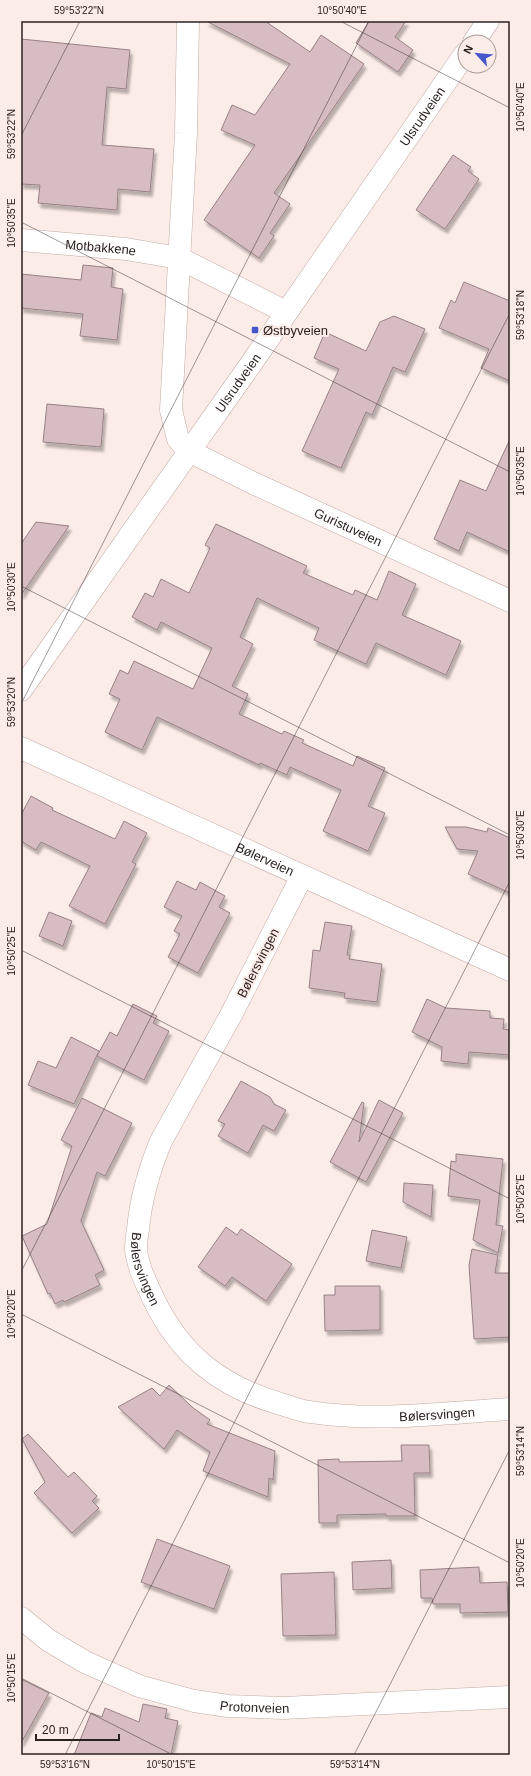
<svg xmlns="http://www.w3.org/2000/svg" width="531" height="1776" viewBox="0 0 531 1776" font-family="Helvetica,sans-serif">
<defs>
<filter id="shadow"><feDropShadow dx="2.5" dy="4.5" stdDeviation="1" flood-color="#0004"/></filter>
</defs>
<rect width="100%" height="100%" fill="#fcece8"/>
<g fill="#d7bdc1" stroke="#988084" filter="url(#shadow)">
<polygon points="206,21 265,21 310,52 321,35 364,64 274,193 290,204 270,233 274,236 259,258 204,220 255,145 221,130 232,105 255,115 290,64"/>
<polygon points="369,21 406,21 395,37 413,50 398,72 356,43"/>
<polygon points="21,39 130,50 126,89 107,87 102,145 154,149 150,192 118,189 117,210 38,203 40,185 21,184"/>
<polygon points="453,155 471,167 468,171 479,179 445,229 416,210"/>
<polygon points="83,265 113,268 111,287 123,289 117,340 80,336 83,314 21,308 21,274 81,280"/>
<polygon points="464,282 510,301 510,381 481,368 489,349 439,328 451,300 455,303"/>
<polygon points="394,316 425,329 405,372 393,367 372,415 366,412 341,468 302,451 339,369 314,358 325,332 366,351 380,322"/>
<polygon points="47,404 104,409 101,447 43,442"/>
<polygon points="510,439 510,552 467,532 459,551 434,539 460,480 486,491"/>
<polygon points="36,522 69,526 21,595 21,544"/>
<polygon points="216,524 307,566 303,573 353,595 355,590 377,600 389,571 416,584 402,615 461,641 446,675 376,643 366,664 314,640 319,628 257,598 240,637 253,644 232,686 248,694 239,714 282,734 284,731 304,740 302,743 353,766 357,756 385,768 368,806 385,813 368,851 323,831 341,790 290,767 287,775 260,763 259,765 157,717 142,750 105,732 120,699 109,694 120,670 128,674 134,661 193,689 212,648 161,622 157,630 132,617 145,593 153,597 161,579 189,593 210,548 205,545"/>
<polygon points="31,796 53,808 52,810 115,839 124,821 147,833 132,862 136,864 105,924 69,906 90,866 41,842 36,850 21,841 21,815"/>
<polygon points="445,827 466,827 487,832 488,828 510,838 510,893 468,874 478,851 457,849"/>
<polygon points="177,881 196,890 200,882 225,896 219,907 230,913 198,973 168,957 180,934 174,931 182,916 164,907"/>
<polygon points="49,912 72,921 63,946 39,936"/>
<polygon points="325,922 352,926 347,955 350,955 349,959 382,964 377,1002 344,998 345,993 309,988 313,950 320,951"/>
<polygon points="427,999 446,1008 490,1011 490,1018 504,1019 503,1029 510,1030 510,1055 469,1052 468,1064 441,1061 442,1047 412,1032"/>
<polygon points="133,1004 157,1016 153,1023 169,1031 144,1080 97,1056 110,1032 117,1036"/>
<polygon points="71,1037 99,1051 74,1104 28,1085 38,1061 56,1068"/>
<polygon points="241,1081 270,1097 274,1104 286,1110 274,1131 263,1125 248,1153 218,1136 225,1124 218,1121"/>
<polygon points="82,1098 132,1123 105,1176 97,1172 81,1221 104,1270 95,1275 100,1285 64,1302 63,1300 55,1304 50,1293 48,1294 22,1236 47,1224 72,1146 61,1140"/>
<polygon points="379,1100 403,1113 366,1182 330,1162 362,1102 364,1103 359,1142"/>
<polygon points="456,1154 503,1159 496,1225 503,1226 498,1253 473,1240 480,1200 448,1196 451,1161 456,1162"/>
<polygon points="404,1183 433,1185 431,1217 403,1202"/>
<polygon points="226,1227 237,1235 241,1229 292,1264 266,1301 232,1277 225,1286 198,1267"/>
<polygon points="372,1230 407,1237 401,1268 366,1261"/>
<polygon points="472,1249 498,1255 495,1273 510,1273 510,1337 474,1339 469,1265"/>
<polygon points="335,1286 380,1286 380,1330 325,1331 324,1295 335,1295"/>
<polygon points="169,1385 192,1407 210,1420 207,1424 275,1451 273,1480 269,1478 268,1497 203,1471 210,1452 177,1430 164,1449 118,1407 152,1388 160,1396"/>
<polygon points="28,1434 68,1477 74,1472 97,1496 92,1501 99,1508 72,1533 34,1493 45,1482 22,1439"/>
<polygon points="401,1445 429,1445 430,1473 414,1473 415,1516 386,1516 386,1514 337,1515 337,1523 319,1523 318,1460 339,1459 339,1462 402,1461"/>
<polygon points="157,1539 230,1566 214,1609 141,1582"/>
<polygon points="391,1560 392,1588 353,1590 352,1562"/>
<polygon points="479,1567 480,1583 507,1582 508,1612 460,1613 460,1604 433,1604 432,1598 421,1598 420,1570"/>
<polygon points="334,1572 336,1635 283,1636 281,1574"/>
<polygon points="21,1679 49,1693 21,1743"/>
<polygon points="143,1704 167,1709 165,1718 178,1721 171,1755 74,1755 91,1713 102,1717 105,1708 139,1722"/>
</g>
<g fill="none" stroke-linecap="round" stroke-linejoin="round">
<defs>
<g id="minor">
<path id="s1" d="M188,21L186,133L171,410L178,439L189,451L253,483L510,601"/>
<polyline points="474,42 488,21"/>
<path id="s2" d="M21,240L126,249L179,258L286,312"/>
<path id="s3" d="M21,690L253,361L465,54"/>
<path id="s4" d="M21,748L510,970"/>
<path id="s5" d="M302,876L231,1015L161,1141C149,1170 141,1198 138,1229C137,1235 136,1243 136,1250C138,1268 146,1282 153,1298C180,1355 221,1387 281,1404C291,1407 301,1411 310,1412C375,1422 445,1413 510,1409"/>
<path id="s6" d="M21,1618L48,1640L85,1662L139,1686L194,1701L228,1706L284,1708L510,1697"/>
</g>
</defs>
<use href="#minor" stroke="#c3aaa5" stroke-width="23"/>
<use href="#minor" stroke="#fff" stroke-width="22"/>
</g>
<path fill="none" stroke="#2b2220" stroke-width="1" stroke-opacity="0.45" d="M340,21L510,108M21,136L80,21M21,222L510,472M21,586L510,835M21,704L369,21M21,950L510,1199M21,1272L510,313M21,1314L510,1563M21,1678L173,1755M65,1755L510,881M354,1755L510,1449"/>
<rect fill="#4456ca" stroke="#fcece8" stroke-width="1.5" x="251" y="326" width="8" height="8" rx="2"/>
<g text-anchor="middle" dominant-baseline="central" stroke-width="4" stroke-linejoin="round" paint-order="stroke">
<g font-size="13" fill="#2b2220" stroke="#fcece8">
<text stroke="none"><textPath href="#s3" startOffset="700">Ulsrudveien</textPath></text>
<text stroke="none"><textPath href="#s2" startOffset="80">Motbakkene</textPath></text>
<text stroke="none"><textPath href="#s3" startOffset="376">Ulsrudveien</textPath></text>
<text stroke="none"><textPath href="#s1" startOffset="612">Guristuveien</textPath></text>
<text stroke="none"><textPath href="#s4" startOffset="268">Bølerveien</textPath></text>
<text transform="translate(258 963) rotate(-63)">Bølersvingen</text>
<text stroke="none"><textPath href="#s5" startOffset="433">Bølersvingen</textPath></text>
<text stroke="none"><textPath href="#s5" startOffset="793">Bølersvingen</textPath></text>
<text stroke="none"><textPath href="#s6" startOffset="255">Protonveien</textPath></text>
</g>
<g font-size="13" fill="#2b2220" stroke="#fcece8" text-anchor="start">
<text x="263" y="330">Østbyveien</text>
</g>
</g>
<rect width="531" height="1776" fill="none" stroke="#fcece8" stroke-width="44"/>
<g transform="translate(477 54) rotate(297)"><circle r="19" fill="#fcece8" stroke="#a89b98"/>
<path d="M0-3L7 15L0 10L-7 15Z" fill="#4456ca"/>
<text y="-6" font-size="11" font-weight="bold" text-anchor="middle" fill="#2b2220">N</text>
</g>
<path d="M36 1734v6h83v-6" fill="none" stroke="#2b2220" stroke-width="2"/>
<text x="42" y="1734" font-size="12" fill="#2b2220" stroke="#fcece8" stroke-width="3" paint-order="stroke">20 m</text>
<rect x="22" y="22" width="487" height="1732" fill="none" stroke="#2b2220" stroke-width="1.5"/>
<g font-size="10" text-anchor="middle" fill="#2b2220">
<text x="79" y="14">59°53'22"N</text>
<text x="342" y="14">10°50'40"E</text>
<text transform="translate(520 107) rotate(-90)" y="4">10°50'40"E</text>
<text transform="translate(11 134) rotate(-90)" y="4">59°53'22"N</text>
<text transform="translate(11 223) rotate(-90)" y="4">10°50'35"E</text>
<text transform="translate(520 315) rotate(-90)" y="4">59°53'18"N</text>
<text transform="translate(520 471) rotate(-90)" y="4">10°50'35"E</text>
<text transform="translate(11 587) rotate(-90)" y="4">10°50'30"E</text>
<text transform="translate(11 702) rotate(-90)" y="4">59°53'20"N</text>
<text transform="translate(520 835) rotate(-90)" y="4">10°50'30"E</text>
<text transform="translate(11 951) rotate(-90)" y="4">10°50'25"E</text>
<text transform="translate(520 1199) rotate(-90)" y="4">10°50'25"E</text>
<text transform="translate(11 1314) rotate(-90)" y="4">10°50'20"E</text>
<text transform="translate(520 1451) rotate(-90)" y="4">59°53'14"N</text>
<text transform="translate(520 1563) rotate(-90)" y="4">10°50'20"E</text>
<text transform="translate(11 1678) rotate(-90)" y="4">10°50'15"E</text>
<text x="65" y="1768">59°53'16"N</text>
<text x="171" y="1768">10°50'15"E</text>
<text x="355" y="1768">59°53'14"N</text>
</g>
</svg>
